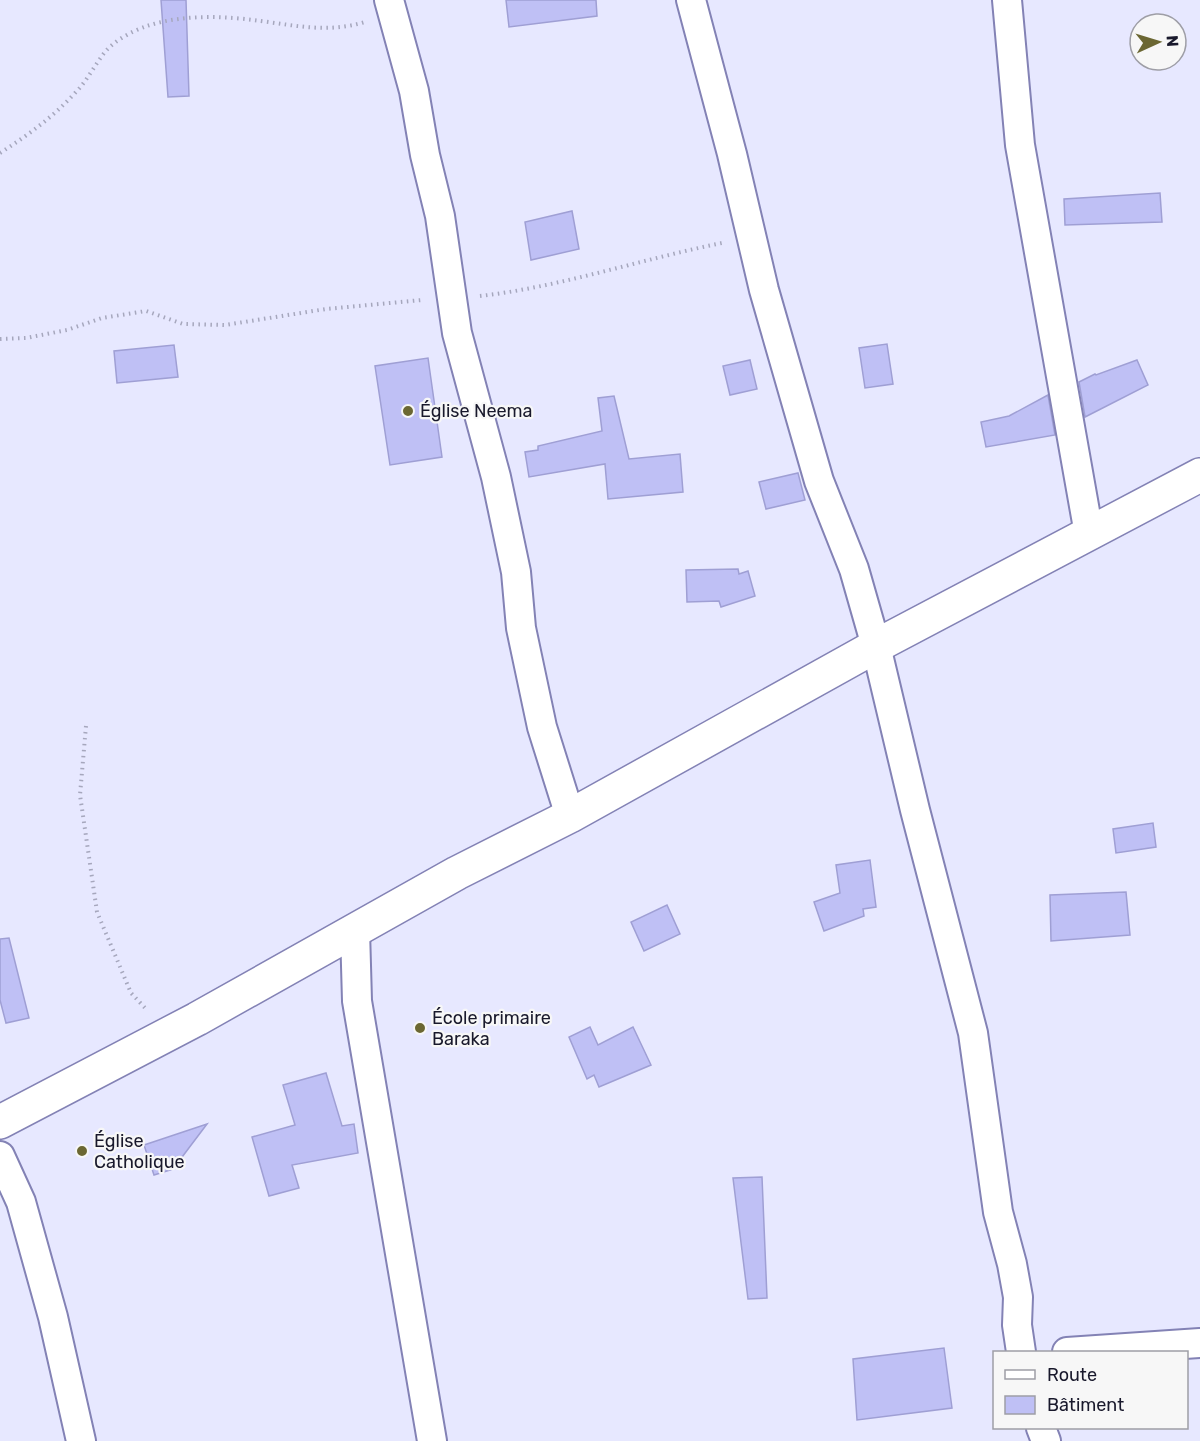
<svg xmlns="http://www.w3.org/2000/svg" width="1200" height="1441" viewBox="0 0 1200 1441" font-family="Rubik,sans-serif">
<rect width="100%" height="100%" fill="#e7e8ff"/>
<g fill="#bfc0f5" stroke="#9f9fd4" stroke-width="1.5">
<polygon points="161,0 186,0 189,96 168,97"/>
<polygon points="506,0 596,0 597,16 509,27"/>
<polygon points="1160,193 1162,222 1065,225 1064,199"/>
<polygon points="572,211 579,249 531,260 525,222"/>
<polygon points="887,344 893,384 865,388 859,348"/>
<polygon points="174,345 178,377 117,383 114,351"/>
<polygon points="428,358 442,457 390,465 375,366"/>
<polygon points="750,360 757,389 730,395 723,366"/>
<polygon points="1137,360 1148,385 1085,417 1079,382 1095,374 1096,375"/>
<polygon points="1048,395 1055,435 986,447 981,422 1009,416"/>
<polygon points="614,396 629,459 680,454 683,492 608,499 605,464 529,477 525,452 538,450 538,446 602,431 598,398"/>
<polygon points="798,473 805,500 766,509 759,482"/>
<polygon points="738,569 739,574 748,571 755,596 721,607 719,601 687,602 686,570"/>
<polygon points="1153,823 1156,847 1116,853 1113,829"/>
<polygon points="870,860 876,907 863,909 864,916 824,931 814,902 840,893 836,865"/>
<polygon points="1126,892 1130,935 1051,941 1050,895"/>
<polygon points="667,905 680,934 644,951 631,922"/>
<polygon points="9,938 29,1018 6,1023 0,1000 0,939"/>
<polygon points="590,1027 598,1045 633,1027 651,1065 599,1087 594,1075 587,1079 569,1037"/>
<polygon points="326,1073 342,1126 354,1124 358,1153 292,1165 299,1188 269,1196 252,1137 295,1125 283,1085"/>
<polygon points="207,1124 173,1169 154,1175 144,1145"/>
<polygon points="762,1177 767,1298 748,1299 733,1178"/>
<polygon points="944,1348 952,1408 857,1420 853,1359"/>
</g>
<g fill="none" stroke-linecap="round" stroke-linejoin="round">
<defs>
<g id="street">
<polyline points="389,0 414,91 425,155 440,216 457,333 496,477 516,572 521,628 542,727 570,816"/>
<polyline points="691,0 732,154 764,290 819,481 854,569 876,646 915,810 973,1033 998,1212 1012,1264 1018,1297 1017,1325 1021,1352"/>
<polyline points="1007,0 1020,145 1089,534"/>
<polyline points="355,930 357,1001 432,1441"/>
<polyline points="0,1156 21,1202 53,1317 81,1441"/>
<polyline points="1067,1352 1200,1343"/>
<polyline points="1041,1428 1046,1441"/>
</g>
<polyline id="highway" points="0,1122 197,1019 457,873 570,816 876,646 1200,475"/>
</defs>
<use href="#street" stroke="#8382b5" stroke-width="32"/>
<use href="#highway" stroke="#8382b5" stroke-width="36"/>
<g stroke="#a6a7bd" stroke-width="4" stroke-dasharray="1.5 4.5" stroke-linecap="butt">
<path d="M0,153C28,135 52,118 75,93C86,82 93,68 102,56C111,42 132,31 147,26C183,14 225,16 261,21C298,26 329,33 365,22"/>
<path d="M480,296C560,287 642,259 722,243"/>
<polyline points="0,339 26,338 67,330 102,318 146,311 183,324 225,325 326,309 422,300"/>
<polyline points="86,726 80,795 97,912 131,993 146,1009"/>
</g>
<use href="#street" stroke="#fff" stroke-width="28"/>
<use href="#highway" stroke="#fff" stroke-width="33"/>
</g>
<g fill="#6b6733" stroke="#f7f7f7" stroke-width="2">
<circle cx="408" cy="411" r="6"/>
<circle cx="420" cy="1028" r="6"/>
<circle cx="82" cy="1151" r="6"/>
</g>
<g text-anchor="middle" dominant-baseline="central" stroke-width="4.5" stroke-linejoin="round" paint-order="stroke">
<g font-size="18" fill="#19192c" stroke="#f7f7f7" text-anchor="start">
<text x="420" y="411">Église Neema</text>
<text x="432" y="1018">École primaire<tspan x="432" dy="21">Baraka</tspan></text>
<text x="94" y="1141">Église<tspan x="94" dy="21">Catholique</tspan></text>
</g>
</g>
<rect x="993" y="1351" width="195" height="78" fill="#f7f7f7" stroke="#9e9ea6" stroke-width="1.5"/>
<rect x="1005" y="1370" width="30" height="9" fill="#ffffff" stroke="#9e9ea6" stroke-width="1.5"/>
<text x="1047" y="1381" font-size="18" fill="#19192c">Route</text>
<rect x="1005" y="1396" width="30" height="18" fill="#bfc0f5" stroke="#9e9ea6" stroke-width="1.5"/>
<text x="1047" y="1411" font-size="18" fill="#19192c">Bâtiment</text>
<g transform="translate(1158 42) rotate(86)"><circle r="28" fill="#f7f7f7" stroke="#9e9ea6" stroke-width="1.5"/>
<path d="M0-4.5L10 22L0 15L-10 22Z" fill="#6b6733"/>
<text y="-9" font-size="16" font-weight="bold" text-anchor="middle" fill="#19192c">N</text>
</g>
</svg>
